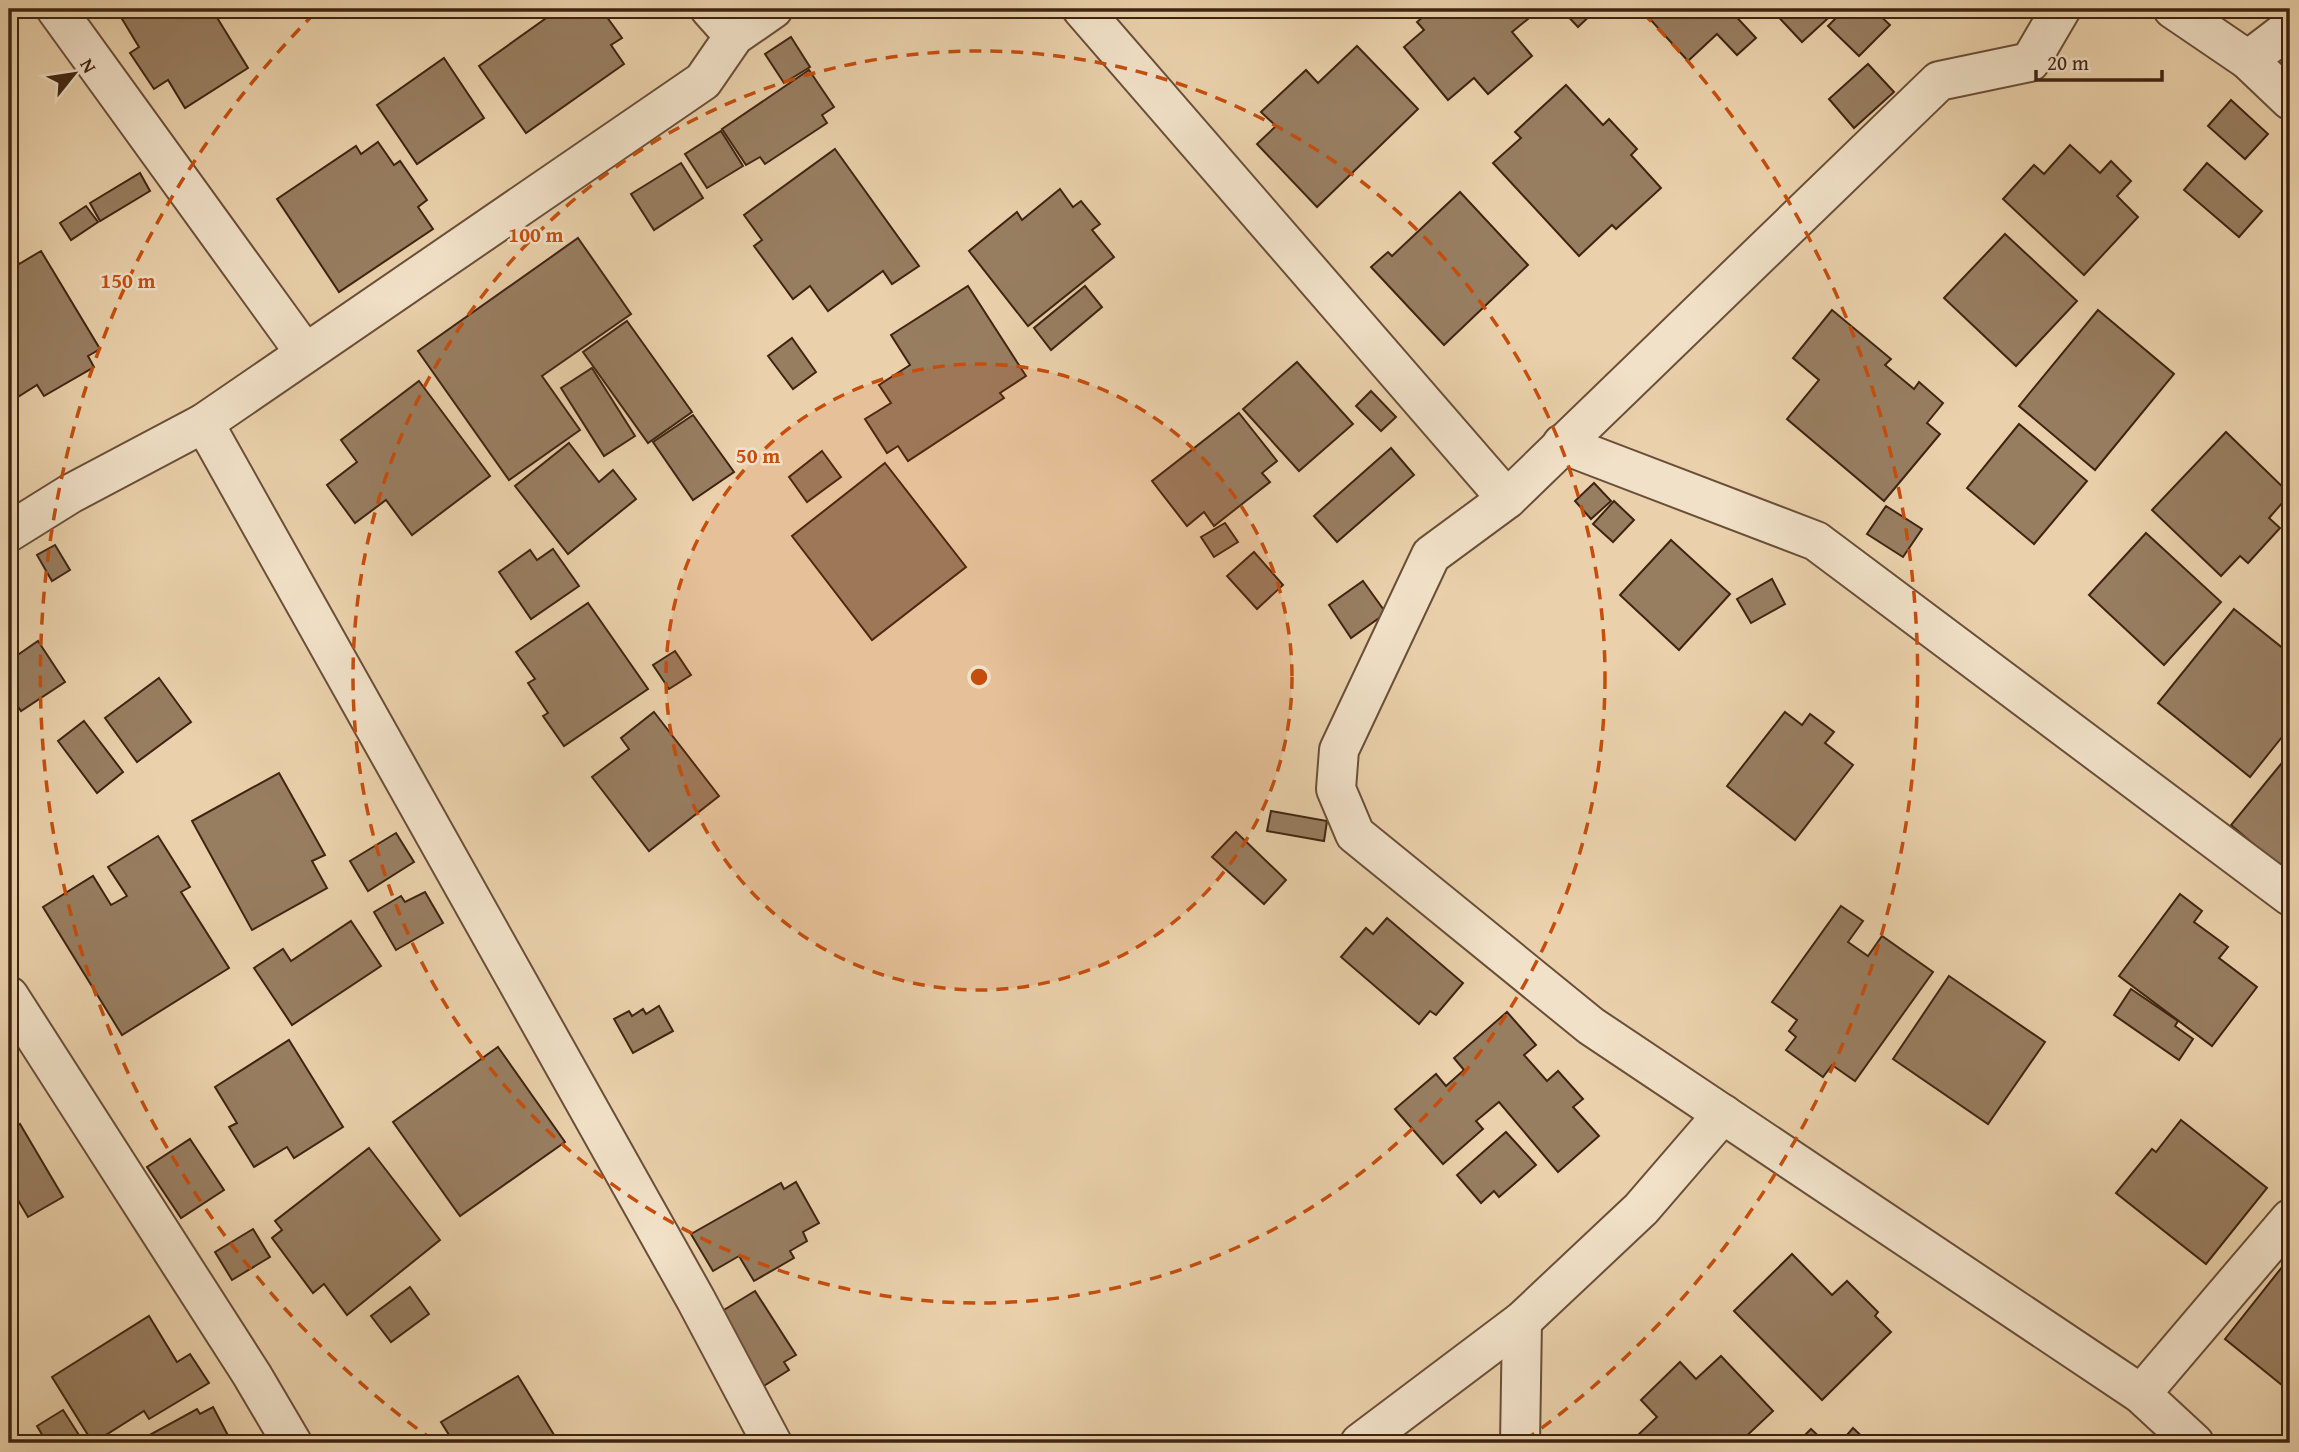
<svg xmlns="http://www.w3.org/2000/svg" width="2299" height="1452" viewBox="0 0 2299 1452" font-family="'Gentium Book Plus',serif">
<rect width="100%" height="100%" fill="#ead1ab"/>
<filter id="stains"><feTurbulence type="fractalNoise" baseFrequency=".00286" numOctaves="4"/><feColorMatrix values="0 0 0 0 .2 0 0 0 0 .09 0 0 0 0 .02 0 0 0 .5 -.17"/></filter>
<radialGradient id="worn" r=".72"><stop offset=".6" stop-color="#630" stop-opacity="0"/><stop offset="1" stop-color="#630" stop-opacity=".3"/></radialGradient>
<g fill="#987e61" stroke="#3f2411" stroke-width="2">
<polygon points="116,9 226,9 216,16 248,68 185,108 168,80 154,89 130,53 139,47"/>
<polygon points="559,9 601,9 622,38 611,45 624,64 526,133 479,66"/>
<polygon points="1432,9 1530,9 1534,14 1512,32 1532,56 1488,94 1474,78 1448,100 1404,47 1424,30 1417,22"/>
<polygon points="1561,9 1597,9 1578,27"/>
<polygon points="1661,9 1729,9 1756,38 1737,55 1717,34 1688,61 1650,19"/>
<polygon points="1771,9 1838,9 1802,42"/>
<polygon points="1845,9 1873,9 1890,25 1859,56 1828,26"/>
<polygon points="791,37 810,67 784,83 765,54"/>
<polygon points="1357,46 1418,109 1317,207 1257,144 1276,126 1261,112 1306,70 1318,83"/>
<polygon points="444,58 484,118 417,164 377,105"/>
<polygon points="1868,64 1894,92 1854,128 1829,99"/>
<polygon points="809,70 834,107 822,115 827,123 765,164 760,157 746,165 722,129"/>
<polygon points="1566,85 1603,125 1609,119 1637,149 1631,155 1661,188 1616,229 1612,225 1579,256 1493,163 1521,138 1515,132"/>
<polygon points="2231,100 2268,134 2245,159 2208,126"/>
<polygon points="721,131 743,166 707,188 685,154"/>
<polygon points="378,142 394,165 400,161 427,200 418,207 433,229 339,292 277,199 356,146 361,154"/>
<polygon points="2070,145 2100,173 2111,161 2131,181 2117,196 2138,217 2084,275 2003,199 2034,165 2044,174"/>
<polygon points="835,149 919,266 892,284 883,271 828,311 810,286 793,299 754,246 762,240 744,215"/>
<polygon points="681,163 703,198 654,230 631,194"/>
<polygon points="2207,163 2262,211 2239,237 2184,190"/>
<polygon points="140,173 150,191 100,221 90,203"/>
<polygon points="1060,189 1073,207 1081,201 1100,224 1092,230 1114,257 1028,326 969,251 1017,212 1022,220"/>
<polygon points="1460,192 1528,265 1444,345 1371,267 1388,252 1392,256"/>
<polygon points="86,206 98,222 71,240 60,223"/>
<polygon points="2005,234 2077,301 2016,366 1944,298"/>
<polygon points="578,238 631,314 542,376 580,430 509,480 418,351"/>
<polygon points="41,251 100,349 88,356 94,367 44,396 37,385 10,402 9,263 16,258 19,264"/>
<polygon points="968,286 1026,376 1000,393 1004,398 908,461 898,446 887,453 865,419 891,403 879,385 910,365 891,335"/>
<polygon points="1085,286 1102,307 1051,350 1034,328"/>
<polygon points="1832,310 1891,359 1885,365 1914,389 1919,382 1943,403 1927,423 1940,434 1884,501 1787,419 1819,380 1793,358"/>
<polygon points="2098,310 2174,374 2095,470 2019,406"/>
<polygon points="627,321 692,412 648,443 583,352"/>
<polygon points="792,338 816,372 793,389 768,356"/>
<polygon points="1297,362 1353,424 1299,471 1243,409"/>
<polygon points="592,368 635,436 604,456 561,388"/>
<polygon points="419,381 490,476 412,535 386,500 355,523 327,485 357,462 341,440"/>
<polygon points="1371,391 1396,417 1381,431 1356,406"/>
<polygon points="1239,413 1277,461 1262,473 1270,482 1214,526 1204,512 1187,526 1152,481"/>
<polygon points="693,415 734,472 693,500 653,442"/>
<polygon points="2019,424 2087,481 2034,544 1967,488"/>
<polygon points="2226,432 2290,494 2269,518 2280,528 2248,563 2240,556 2221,576 2152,510"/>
<polygon points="569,443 599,482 613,470 636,499 568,554 515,486"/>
<polygon points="1391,448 1414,475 1337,542 1314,516"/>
<polygon points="822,451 841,477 807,502 789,477"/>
<polygon points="885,463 966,567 872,640 792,536"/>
<polygon points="1594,483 1611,501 1591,519 1575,501"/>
<polygon points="1614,501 1634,520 1613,542 1593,524"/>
<polygon points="1886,506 1922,529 1903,557 1867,534"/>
<polygon points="1225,523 1238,542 1214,557 1201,537"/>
<polygon points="2146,533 2221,602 2164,665 2089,595"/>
<polygon points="1671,540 1730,594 1679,650 1620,595"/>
<polygon points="55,545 70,570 52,581 37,555"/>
<polygon points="553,549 579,586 531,619 499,572 530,550 537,560"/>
<polygon points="1254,552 1283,585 1257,609 1227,576"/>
<polygon points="1772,579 1785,604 1751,623 1737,599"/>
<polygon points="1363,581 1386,613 1351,638 1329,605"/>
<polygon points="588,603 648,689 564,746 543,716 548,713 528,683 535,679 516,652"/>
<polygon points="2234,609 2290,654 2290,727 2250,777 2158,703"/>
<polygon points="38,641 65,682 21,711 9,693 9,661"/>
<polygon points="675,651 691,675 669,689 653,665"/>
<polygon points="159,678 191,722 137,762 105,718"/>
<polygon points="654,712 719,796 649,851 592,777 629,749 621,738"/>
<polygon points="1785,712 1802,725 1810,714 1834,732 1825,743 1853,765 1795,840 1727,786"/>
<polygon points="84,721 123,772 97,793 58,741"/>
<polygon points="2281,764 2290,772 2290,875 2231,825"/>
<polygon points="279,773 325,855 312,861 327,888 252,930 192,821"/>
<polygon points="1271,811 1327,821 1324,841 1267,831"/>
<polygon points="1236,832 1286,880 1264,904 1212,857"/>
<polygon points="396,833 414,862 368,891 350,861"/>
<polygon points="158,836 190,887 181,892 229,968 122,1035 43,907 93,876 111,905 127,896 108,867"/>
<polygon points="425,892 443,923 396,950 374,912 401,896 405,902"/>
<polygon points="2180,894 2202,911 2194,922 2228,947 2219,958 2257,987 2212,1046 2119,976"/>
<polygon points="1841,906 1863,921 1848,942 1868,956 1882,936 1933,972 1855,1081 1832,1065 1823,1077 1786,1050 1796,1037 1789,1031 1797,1020 1772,1002"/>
<polygon points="1387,918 1463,983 1436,1015 1430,1011 1419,1024 1341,957 1366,928 1373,934"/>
<polygon points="351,921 381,966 292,1025 254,968 283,949 291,961"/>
<polygon points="1949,976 2045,1042 1988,1124 1893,1059"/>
<polygon points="2131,989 2178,1021 2175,1026 2193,1039 2179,1060 2114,1015"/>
<polygon points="659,1006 673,1031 633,1053 614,1019 629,1011 632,1016 643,1009 646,1014"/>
<polygon points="1507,1012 1536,1045 1524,1055 1547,1081 1558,1071 1583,1099 1573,1107 1599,1136 1558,1172 1499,1102 1476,1121 1483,1129 1443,1164 1395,1109 1436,1074 1446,1086 1464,1070 1454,1058"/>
<polygon points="289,1040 343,1127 294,1158 287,1147 254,1167 229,1127 237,1123 215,1087"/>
<polygon points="498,1047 565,1142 460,1216 393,1122"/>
<polygon points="2181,1120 2267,1188 2206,1264 2116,1193 2152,1149 2156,1152"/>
<polygon points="20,1124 63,1197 28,1217 9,1185 9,1131"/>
<polygon points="1506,1132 1536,1165 1499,1197 1494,1191 1481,1203 1457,1175"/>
<polygon points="190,1139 224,1190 181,1218 147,1167"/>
<polygon points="369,1148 440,1240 347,1315 324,1284 313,1293 272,1238 282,1230 275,1221"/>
<polygon points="796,1182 819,1223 803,1232 807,1241 790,1251 794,1258 754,1281 739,1256 713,1271 691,1234 781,1183 784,1189"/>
<polygon points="253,1229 270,1257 232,1280 215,1252"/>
<polygon points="1792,1254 1832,1295 1847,1281 1878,1312 1875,1316 1891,1332 1822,1400 1734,1311"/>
<polygon points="2290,1257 2290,1387 2288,1390 2225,1339"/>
<polygon points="410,1287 429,1314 391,1342 371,1316"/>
<polygon points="755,1291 796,1355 784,1362 789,1370 759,1389 714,1316"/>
<polygon points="149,1316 177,1362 190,1354 209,1383 149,1419 144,1411 93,1443 52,1377"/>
<polygon points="1721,1356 1773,1411 1739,1443 1642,1443 1636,1437 1657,1417 1641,1400 1680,1362 1696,1379"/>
<polygon points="518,1376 559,1443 454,1443 441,1422"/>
<polygon points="213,1407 232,1443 135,1443 197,1409 200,1414"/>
<polygon points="63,1410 84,1443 47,1443 37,1426"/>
<polygon points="1853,1428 1869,1443 1840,1443"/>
<polygon points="1811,1429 1826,1443 1797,1443"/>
</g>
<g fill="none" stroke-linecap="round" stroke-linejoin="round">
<defs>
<g id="minor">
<polyline points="56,9 305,353"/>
<polyline points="710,9 734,36"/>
<polyline points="1082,9 1507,499"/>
<polyline points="2061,9 2030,62 1939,81 1507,499 1431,555 1339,750 1336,789 1355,834 1591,1026 2141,1394 2194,1443"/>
<polyline points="2173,9 2248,60 2290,100"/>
<polyline points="2248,60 2290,28"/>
<polyline points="204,423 696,1300 772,1443"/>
<polyline points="1562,444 1816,541 2290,896"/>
<polyline points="9,532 70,494 204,423 703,81 734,36 773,9"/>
<polyline points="9,996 252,1375 292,1443"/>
<polyline points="2141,1394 2290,1219"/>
<polyline points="1360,1443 1522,1321 1641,1209 1723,1114"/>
<polyline points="1520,1443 1522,1321"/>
</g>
</defs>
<use href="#minor" stroke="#6a4f38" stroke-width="42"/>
<use href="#minor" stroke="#f1e1c8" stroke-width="38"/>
</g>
<circle cx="979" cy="677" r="313" fill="#c64e0d" fill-opacity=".12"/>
<g fill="none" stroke="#c64e0d" stroke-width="3.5" stroke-dasharray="12 9">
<circle cx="979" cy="677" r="313"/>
<circle cx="979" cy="677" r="626"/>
<path d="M434 1441A939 939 0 0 1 315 13M1643 13A939 939 0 0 1 1524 1441"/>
</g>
<circle cx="979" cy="677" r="10" fill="#c64e0d" stroke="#f1e1c8" stroke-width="3.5"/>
<g font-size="21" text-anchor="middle" font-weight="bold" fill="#c64e0d" stroke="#f1e1c8" stroke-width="5" stroke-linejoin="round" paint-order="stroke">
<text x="536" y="242">100 m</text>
<text x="128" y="288">150 m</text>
<text x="758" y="463">50 m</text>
</g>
<rect width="2299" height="1452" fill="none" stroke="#ead1ab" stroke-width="35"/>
<rect x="10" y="10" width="2278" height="1431" fill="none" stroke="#3f2411" stroke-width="3.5"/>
<rect x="18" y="18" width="2264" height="1417" fill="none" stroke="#3f2411" stroke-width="2"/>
<g transform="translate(74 74) rotate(60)" stroke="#f1e1c8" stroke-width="5" paint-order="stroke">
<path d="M0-5L12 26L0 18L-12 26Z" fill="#3f2411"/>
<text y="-10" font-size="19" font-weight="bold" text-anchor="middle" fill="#3f2411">N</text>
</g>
<path d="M2036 70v10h126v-10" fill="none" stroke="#3f2411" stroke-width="3.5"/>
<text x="2047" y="70" font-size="21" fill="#3f2411" stroke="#f1e1c8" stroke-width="5" paint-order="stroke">20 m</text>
<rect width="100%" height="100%" filter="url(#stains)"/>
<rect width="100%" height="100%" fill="url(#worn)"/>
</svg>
